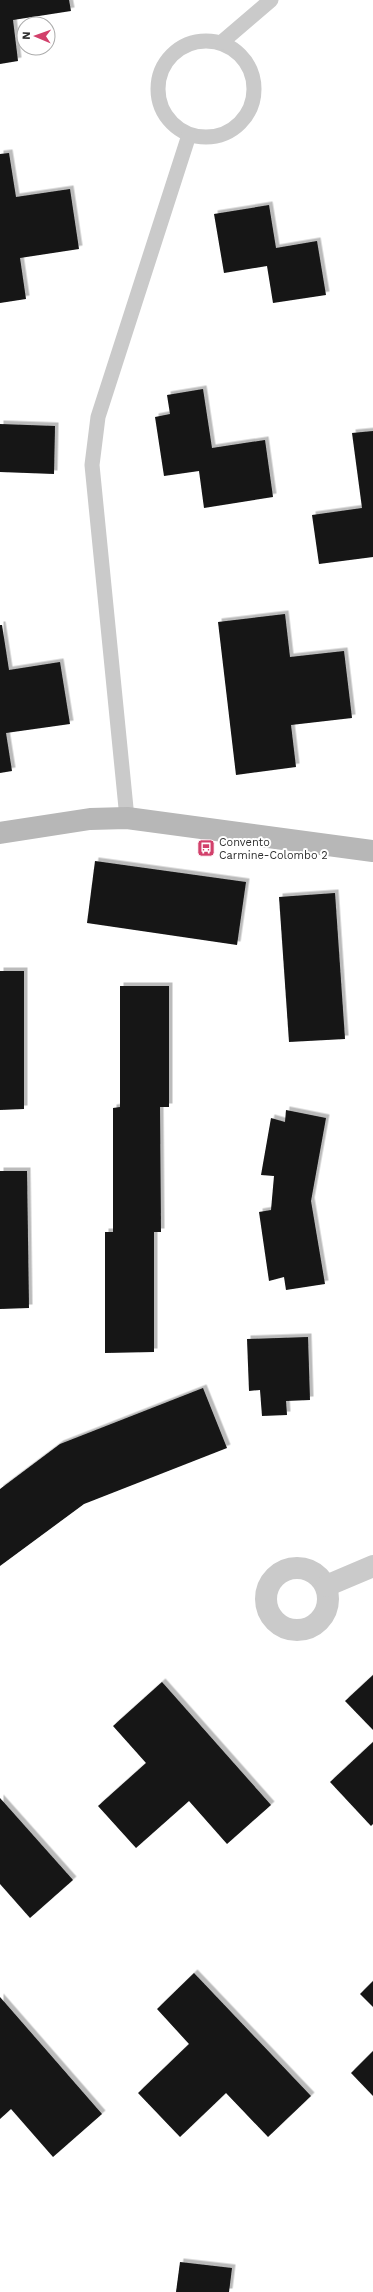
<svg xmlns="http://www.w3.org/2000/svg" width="373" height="2292" viewBox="0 0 373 2292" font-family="'Work Sans',sans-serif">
<defs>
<filter id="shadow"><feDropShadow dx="3.5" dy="-3.5" stdDeviation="0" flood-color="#0004"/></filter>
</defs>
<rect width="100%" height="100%" fill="#fff"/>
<g fill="#141414" filter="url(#shadow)">
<polygon points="0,0 69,0 71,11 13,20 18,61 0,64"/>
<polygon points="9,153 16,197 70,189 79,249 20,258 26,299 0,303 0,154"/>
<polygon points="269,205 276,248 317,241 326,295 273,303 267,266 224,273 214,214"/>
<polygon points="203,389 212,448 265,440 273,497 204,508 199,471 164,476 155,417 170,414 167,395"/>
<polygon points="0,424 55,426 54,474 0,472"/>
<polygon points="373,431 373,557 319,564 312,515 362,508 352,433"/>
<polygon points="285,614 290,657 344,651 352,718 291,725 296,767 236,775 218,622"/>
<polygon points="0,625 2,625 9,670 60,662 70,724 6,733 12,771 0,773"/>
<polygon points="95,861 246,882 237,945 87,923"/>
<polygon points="335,893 345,1039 289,1042 279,897"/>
<polygon points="0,971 24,971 24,1109 0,1110"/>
<polygon points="120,986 169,986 169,1107 160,1107 161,1232 154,1232 154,1352 105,1353 105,1232 113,1232 113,1108 120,1107"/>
<polygon points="286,1110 326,1118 311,1201 325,1284 286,1290 284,1277 269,1281 259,1212 271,1210 274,1176 261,1175 271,1118 285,1122"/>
<polygon points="0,1171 27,1171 29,1308 0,1309"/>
<polygon points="308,1337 310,1400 286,1401 287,1415 262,1416 260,1390 249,1391 247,1339"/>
<polygon points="203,1388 227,1448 84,1504 0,1566 0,1489 60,1444"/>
<polygon points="373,1675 373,1730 345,1701"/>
<polygon points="162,1682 271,1805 227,1844 189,1801 136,1848 98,1806 146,1763 113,1726"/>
<polygon points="373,1742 373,1824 371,1826 330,1782"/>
<polygon points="0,1798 73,1880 30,1918 0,1884"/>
<polygon points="194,1973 311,2096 268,2137 226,2093 180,2137 138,2093 189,2044 157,2009"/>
<polygon points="373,1981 373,2007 360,1994"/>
<polygon points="0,1997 102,2114 53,2157 11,2109 0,2119"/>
<polygon points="373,2051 373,2096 351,2073"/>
<polygon points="180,2262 232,2268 229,2292 176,2292"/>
</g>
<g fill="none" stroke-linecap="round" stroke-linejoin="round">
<g stroke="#cacaca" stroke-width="15">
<circle cx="206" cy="89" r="48"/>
<polyline points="222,42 271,0"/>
<polyline points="127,818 92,465 98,417 189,135"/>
</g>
<g stroke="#cacaca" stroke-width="22">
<circle cx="297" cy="1599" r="31"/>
<polyline points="326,1586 373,1566"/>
</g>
<polyline stroke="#b7b7b7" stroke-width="22" points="0,833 90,819 127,818 373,851"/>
</g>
<defs>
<symbol id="bus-square" viewBox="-11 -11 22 22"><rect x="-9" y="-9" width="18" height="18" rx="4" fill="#d2406b" stroke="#fff"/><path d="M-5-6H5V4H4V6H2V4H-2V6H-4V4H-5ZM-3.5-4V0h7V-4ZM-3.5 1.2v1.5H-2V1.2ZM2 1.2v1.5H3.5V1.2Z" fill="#fff"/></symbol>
</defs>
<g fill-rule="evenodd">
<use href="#bus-square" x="196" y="838" width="20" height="20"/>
</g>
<g text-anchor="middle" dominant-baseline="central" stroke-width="4" stroke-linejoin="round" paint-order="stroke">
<g font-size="11" fill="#2d2d2d" stroke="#fff" text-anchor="start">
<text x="219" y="842">Convento<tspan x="219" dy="13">Carmine-Colombo 2</tspan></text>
</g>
</g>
<g transform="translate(36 36) rotate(272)"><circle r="19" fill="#ffffff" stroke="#ababab"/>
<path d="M0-3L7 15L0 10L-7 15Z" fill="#d2406b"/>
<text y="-6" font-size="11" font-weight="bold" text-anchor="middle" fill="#2d2d2d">N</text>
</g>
</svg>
